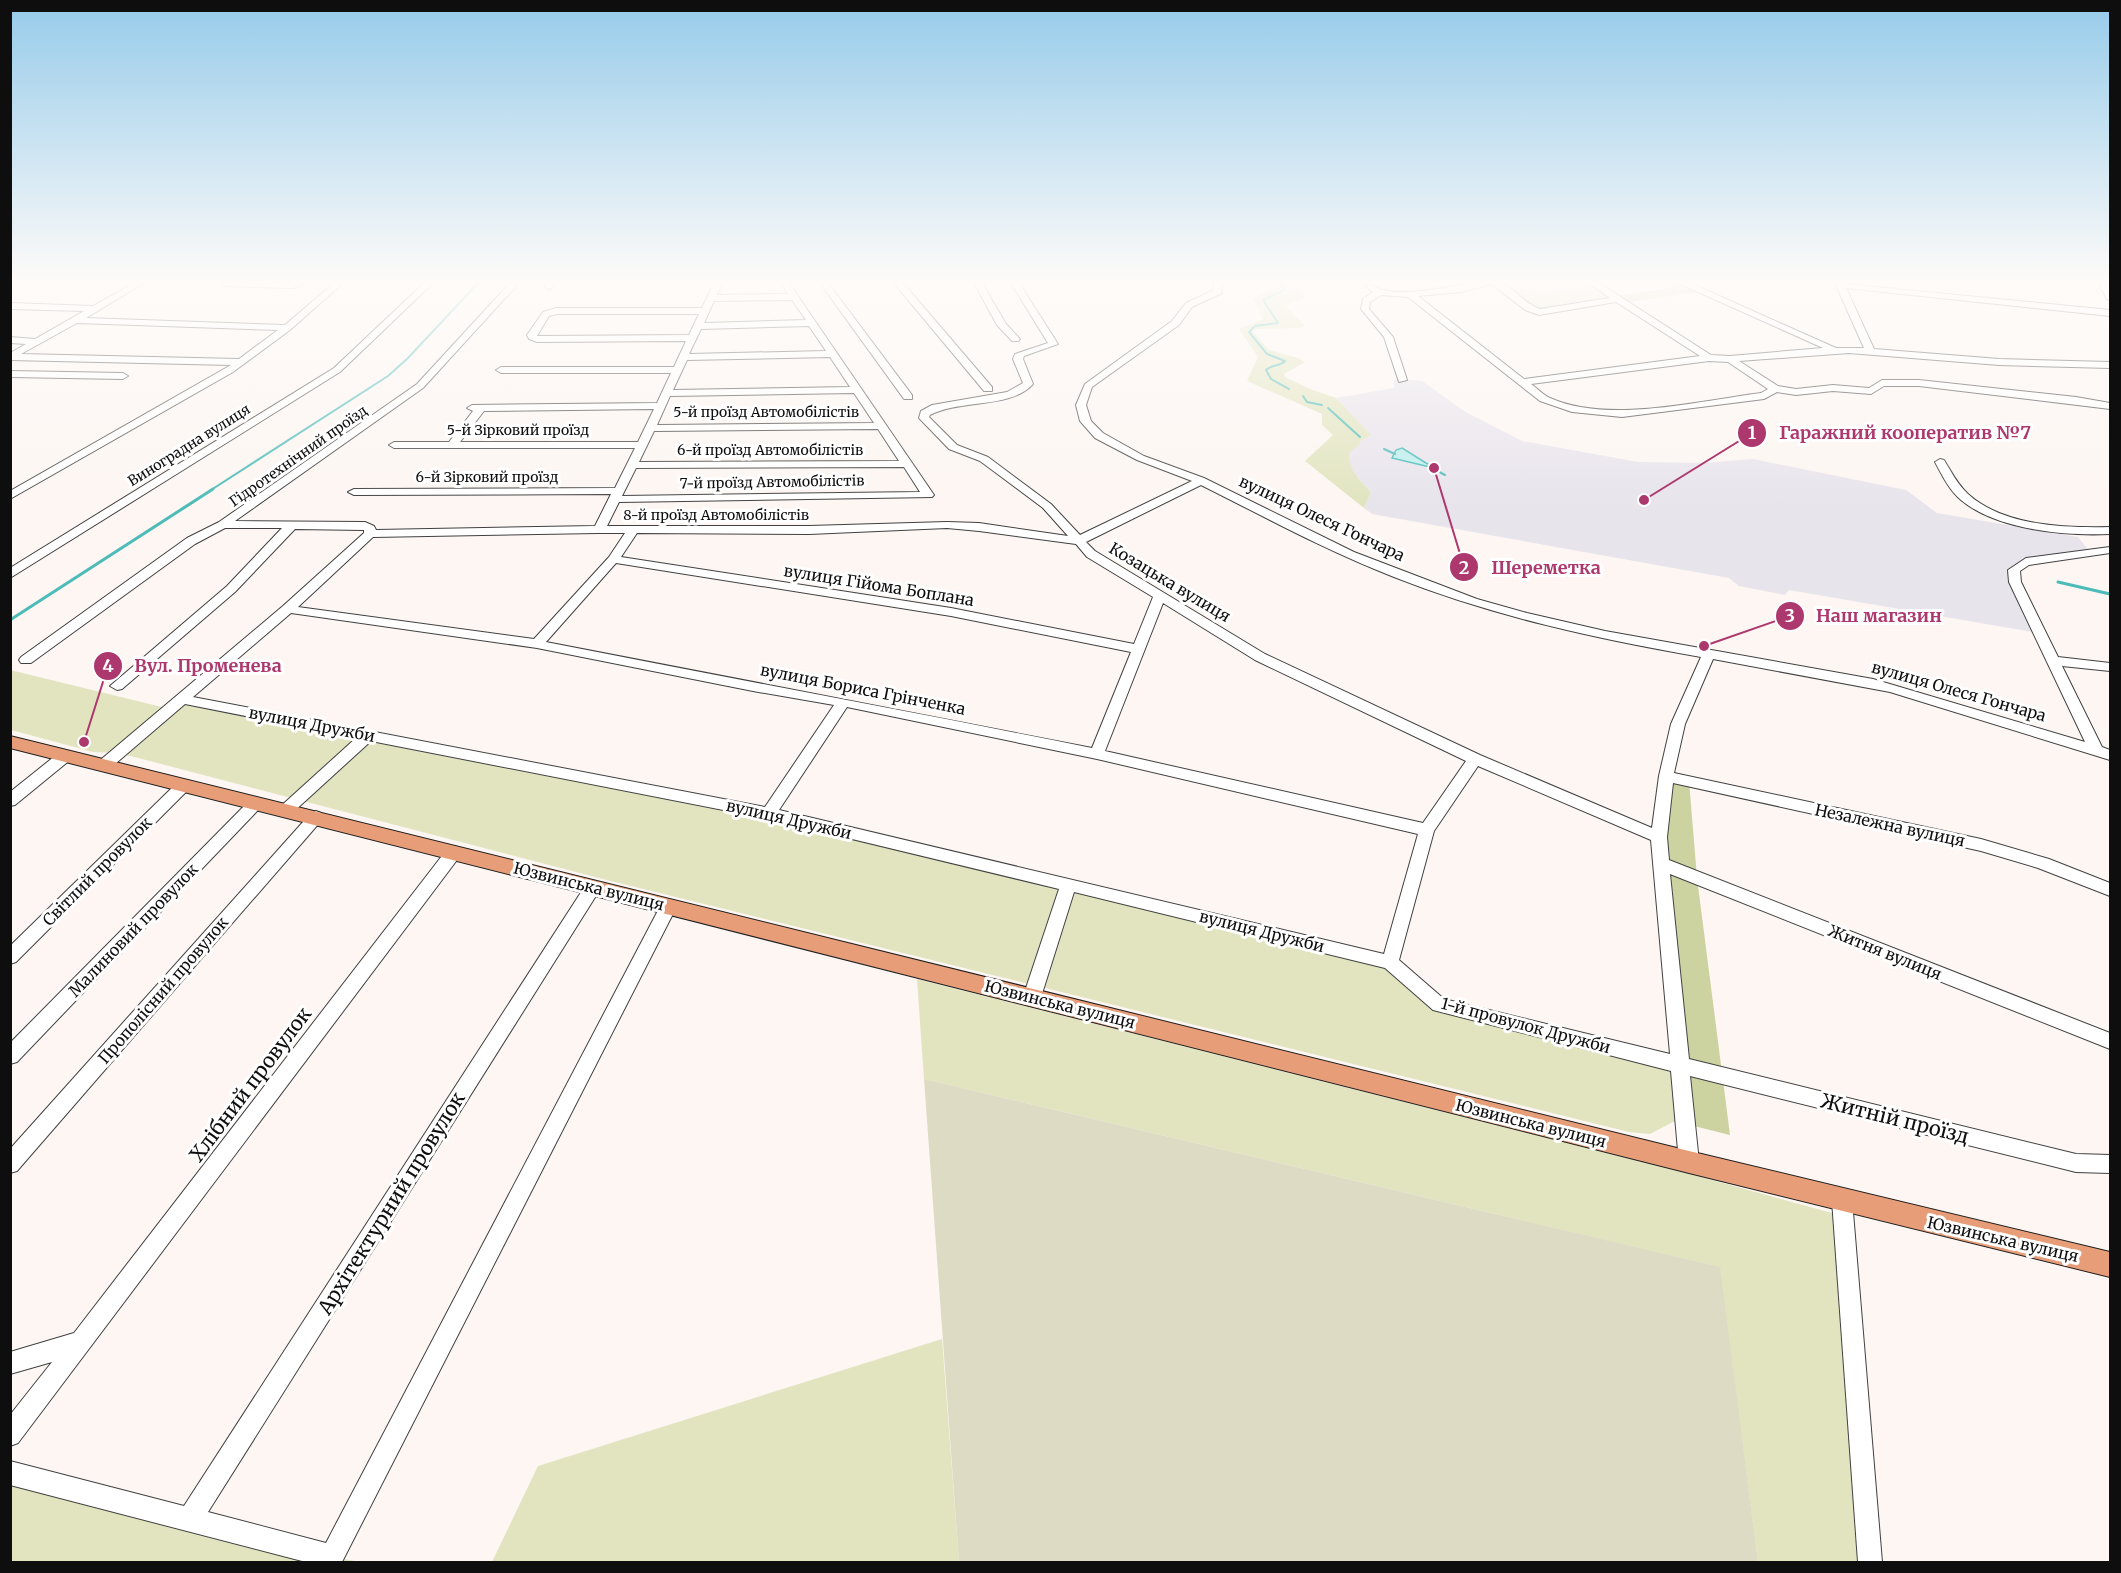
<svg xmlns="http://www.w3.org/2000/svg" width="2121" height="1573" viewBox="0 0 2121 1573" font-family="Merriweather,serif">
<rect width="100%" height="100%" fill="#fdf6f2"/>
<polygon fill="#e8e4ec" points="1402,379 1422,381 1464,411 1522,441 1638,462 1704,463 1753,459 1906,490 1937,513 2078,537 2090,552 2026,562 2015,570 2039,633 1789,590 1785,595 1739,586 1729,578 1372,514 1364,508 1371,492 1356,476 1349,463 1349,452 1360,444 1358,443 1371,435 1336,398 1394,388 1394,380"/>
<g fill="#e1e4bf">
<path d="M1275,283H1295L1305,294L1304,297L1286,306L1305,326L1299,328L1256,329L1252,331L1269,350L1298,358L1305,362L1284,374L1285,377L1310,389L1336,398L1371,435L1359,442L1360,444L1349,453C1348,470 1360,480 1371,492L1364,508L1305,461L1333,435L1322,425V414L1247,381L1258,357L1239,329L1263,319L1253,298L1274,289L1276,286Z"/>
<polygon points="1495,283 1593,283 1619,299 1539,312"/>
<polygon points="10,670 170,709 182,699 769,813 1390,962 1439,1005 1679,1064 1686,1124 1673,1122 1650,1134 1629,1132 599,878 119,753 93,752 11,730"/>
<polygon points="917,979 1690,1174 1843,1216 1870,1562 1758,1562 1719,1267 924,1079"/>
<polygon points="942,1339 959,1562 492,1562 538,1466"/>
<polygon points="10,1473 332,1557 361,1562 11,1562"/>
</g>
<g fill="#ccd2a0">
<polygon points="1664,283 1682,283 1698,292 1624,303 1614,296 1670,288"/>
<polygon points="1666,776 1689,781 1697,878 1730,1135 1686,1124 1660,863"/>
</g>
<polygon fill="#dddbc4" points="924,1079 1720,1267 1758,1562 959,1562"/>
<polygon fill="#eceacf" points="1534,283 1569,283 1578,288 1540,296 1521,286"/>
<polygon fill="#bceeec" stroke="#4dbcb9" stroke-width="1.5" points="1402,448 1434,468 1392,458 1396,450"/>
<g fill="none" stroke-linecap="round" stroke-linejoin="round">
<g stroke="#4dbcb9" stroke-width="2">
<path d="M1281,283L1284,290L1263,300L1278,323L1255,326L1249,332L1267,354L1285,361C1279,367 1272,364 1266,370L1271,379L1289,389"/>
<polyline points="1303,396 1307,402 1322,405"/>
<polyline points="1328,408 1360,437"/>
<polyline points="1384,449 1395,454"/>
<polyline points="1430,467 1445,475"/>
<polyline points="211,490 388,376 408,358 478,283"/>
</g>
<g stroke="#4dbcb9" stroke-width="3">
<polyline points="2058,582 2110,594"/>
<polyline points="10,620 213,489"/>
</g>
<defs>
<g id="minor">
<path d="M134,283H144L86,318L285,325L334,283H343L290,330L233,372L10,499V491L231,365L10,360V353L26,344L10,343V337L35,339L84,311L10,309V303L93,306ZM77,323L278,330L239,359L21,354Z"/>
<polygon points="219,283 306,283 293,288 223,286"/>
<polygon points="424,283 433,283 340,372 10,578 10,568 334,368"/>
<path d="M510,283H519L423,388L235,521L365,522L374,526L376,530L595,526L611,494L354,495L348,492L354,489L615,488L635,448H394L389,445L394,442H449L473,411L467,408L472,405L657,403L671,373H501L496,370L501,367H674L686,341L537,342L529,339L527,335L543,312L556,308H702L714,283H722L717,295L788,294L781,283H789L934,495L932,497L619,502L607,526H809L947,522L979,523L1068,536L1043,508L980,461L949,449L919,418L921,411L932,405L1007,392L1023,383L1013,359L1015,354L1048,343L1011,283H1019L1058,344L1024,356L1023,359L1033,384C1011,409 960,399 930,415L929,417L957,445L988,457L1051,504L1080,535L1192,481L1137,460L1095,438L1080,421L1076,405L1085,384L1172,321L1186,303L1214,290L1213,283H1221L1222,293L1192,307L1179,325L1092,387L1086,405L1091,421L1103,433L1144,456L1204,478L1354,552L1477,599L1527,613L1605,631L1873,679L2085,742L2009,582L2008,570L2026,558L2110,547V553L2029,565L2020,571L2021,582L2058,657L2110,663V671L2062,666L2102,747L2110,750V760L1890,692L1713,659L1685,724L1674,773L1981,839L2049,859L2110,883V896L2038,868L1981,851L1673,783L1667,837L1669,860L2110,1033V1049L1670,874L1689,1059L2076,1154L2110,1155V1173L2076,1172L1690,1076L1699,1162L1696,1169L1689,1171L1682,1169L1679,1162L1671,1071L1433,1010L1385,968L1074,892L1041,997L1038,1002L1032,1004L1026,1002L1023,997L1059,889L769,819L371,741L291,814H281L278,810L281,806L356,738L185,704L108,770H98L96,766L98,762L283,606L364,533V530L295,529L235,592L122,689L117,690L110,686L227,586L282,528H225L195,544L31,663H21L19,660L21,657L187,538L219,522L417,384ZM792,300L806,320L704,323L714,301ZM557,314H699L689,335L537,336L549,316ZM809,326L826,351L689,354L701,329ZM830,357L850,387L673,390L687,360ZM854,393L874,423L657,425L670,396ZM654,409L638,442H460L484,411ZM878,429L899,461L639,462L654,431ZM904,467L920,492L622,496L636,468ZM1201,485C1265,517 1327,551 1394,577C1493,616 1596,639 1701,657L1671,724L1659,776L1652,828L1480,755L1265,654L1095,551L1086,542ZM947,528L979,531L1076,544L1087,557L1153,597L1134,644L951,608L621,557L637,533L809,534ZM598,533H625L609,557L534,639L298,607L373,537ZM616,563L951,616L1131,652L1092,748C910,711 728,678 546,642ZM1163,603L1255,660L1466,761L1423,823L1105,751ZM291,613L537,648L753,691L834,705L765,807L193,697ZM847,707L1097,759L1418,834L1384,954L779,810ZM1478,766L1651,840L1670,1054L1444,999L1399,960L1434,831Z"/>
<polygon points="548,283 557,283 549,290 545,287"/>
<polygon points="820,283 828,283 912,395 912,399 904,399"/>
<polygon points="894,283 903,283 992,387 992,391 984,391"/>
<polygon points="974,283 982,283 1006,324 1020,339 1018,341 1012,341 997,325"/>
<path d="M1362,283C1372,283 1375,288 1383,290C1395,293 1409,292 1421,291C1440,290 1485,278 1501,283C1514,288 1525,304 1540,309L1610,298L1589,283H1599L1711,355L1730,356L1823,348L1678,283H1690L1836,348H1864L1835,283L2110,310V316L1846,288L1874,349L1999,359L2110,362V368L1999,365L1849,353L1739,361L1778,386L1796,389L1833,385L1869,388L1882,380H1919L2076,397L2110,403V409L1919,386H1884L1871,394L1833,391L1796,395L1777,392L1764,399L1622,417L1572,412L1540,401L1408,297L1381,295L1370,302L1369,309L1393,337L1407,380L1399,382L1384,337L1361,309L1363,299L1373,292ZM1492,284L1525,310L1539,315L1616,302L1700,356L1524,379L1418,296L1461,292ZM1709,361L1728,362L1768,389L1761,393C1698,401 1608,424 1550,398C1543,395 1537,388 1531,384Z"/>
<polygon points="2098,283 2106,283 2110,290 2110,300 2107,299"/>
<polygon points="10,371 123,373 128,376 123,379 10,377"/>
<path d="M1940,459L1944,460C1951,471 1957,484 1968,494C2003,526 2065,528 2110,527V534C2065,536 1997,530 1961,500C1949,490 1942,475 1935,462Z"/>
<polygon points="65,751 70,752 72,756 70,760 15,805 10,806 10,792 60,752"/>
<polygon points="184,780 189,781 191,785 189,789 16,962 10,964 10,946 179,781"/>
<polygon points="256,798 261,799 264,803 261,807 17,1062 10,1064 10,1043 251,799"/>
<polygon points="316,811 321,813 324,817 321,821 17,1171 10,1173 10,1149 311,813"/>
<polygon points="454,846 460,848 462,852 460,856 18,1443 10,1446 10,1415 52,1362 10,1374 10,1352 74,1333 448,848"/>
<polygon points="593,881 599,883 601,887 599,891 208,1512 326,1543 663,901 669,900 675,901 677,906 342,1562 306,1562 10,1485 10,1461 184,1506 587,883"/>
<polygon points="1842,1190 1849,1193 1852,1200 1882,1562 1858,1562 1832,1200 1835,1193"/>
</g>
<polygon id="major" points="10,736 1689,1151 2110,1252 2110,1277 1689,1173 10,748"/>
</defs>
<use href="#minor" stroke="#414141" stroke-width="2"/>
<use href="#major" stroke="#1f1f1f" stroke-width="2"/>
<use href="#minor" fill="#fff" fill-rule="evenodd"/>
<use href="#major" fill="#e79d78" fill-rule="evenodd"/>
</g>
<linearGradient id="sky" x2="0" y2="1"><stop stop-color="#96cbea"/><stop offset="0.56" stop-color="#fefbf9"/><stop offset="1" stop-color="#fefbf9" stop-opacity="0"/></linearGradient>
<rect width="2121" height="503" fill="url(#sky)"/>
<g text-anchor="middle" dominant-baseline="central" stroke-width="6" stroke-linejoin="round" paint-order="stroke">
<g font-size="14" fill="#0e0e0e" stroke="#fff">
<text x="766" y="412">5-й проїзд Автомобілістів</text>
<text x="518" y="430">5-й Зірковий проїзд</text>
<text transform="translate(189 445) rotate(-32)">Виноградна вулиця</text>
<text x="770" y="450">6-й проїзд Автомобілістів</text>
<text transform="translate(298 456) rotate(-35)">Гідротехнічний проїзд</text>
<text x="487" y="477">6-й Зірковий проїзд</text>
<text transform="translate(772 482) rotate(-1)">7-й проїзд Автомобілістів</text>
<text x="716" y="515">8-й проїзд Автомобілістів</text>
</g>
<g font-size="16" fill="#0e0e0e" stroke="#fff">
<text transform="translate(1322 518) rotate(25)">вулиця Олеся Гончара</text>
<text transform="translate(1170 582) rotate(31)">Козацька вулиця</text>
<text transform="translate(879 585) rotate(9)">вулиця Гійома Боплана</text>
<text transform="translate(863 689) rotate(11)">вулиця Бориса Грінченка</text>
<text transform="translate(1959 691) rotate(16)">вулиця Олеся Гончара</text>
<text transform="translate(312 724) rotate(11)">вулиця Дружби</text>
<text transform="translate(789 819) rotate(13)">вулиця Дружби</text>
<text transform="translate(1890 825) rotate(12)">Незалежна вулиця</text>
<text transform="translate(97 871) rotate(-45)">Світлий провулок</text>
<text transform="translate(589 886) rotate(14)">Юзвинська вулиця</text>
<text transform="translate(133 930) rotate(-46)">Малиновий провулок</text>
<text transform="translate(1262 931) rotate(14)">вулиця Дружби</text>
<text transform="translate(1885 952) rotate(22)">Житня вулиця</text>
<text transform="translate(163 990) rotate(-49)">Прополісний провулок</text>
<text transform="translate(1060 1004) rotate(14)">Юзвинська вулиця</text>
<text transform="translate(1526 1025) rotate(15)">1-й провулок Дружби</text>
<text transform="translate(1531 1123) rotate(14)">Юзвинська вулиця</text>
<text transform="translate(2003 1239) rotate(13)">Юзвинська вулиця</text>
</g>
<g font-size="20" fill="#0e0e0e" stroke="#fff">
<text transform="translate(250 1084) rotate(-53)">Хлібний провулок</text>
<text transform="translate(1895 1118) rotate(14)">Житній проїзд</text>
<text transform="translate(391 1203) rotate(-58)">Архітектурний провулок</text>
</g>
</g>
<path fill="none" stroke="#ac386e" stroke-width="2" d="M1644 500L1752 433M1434 468L1464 567M1704 646L1790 616M84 742L108 666"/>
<g fill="#ac386e" stroke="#fff" stroke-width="2">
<circle cx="1644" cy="500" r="6"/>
<circle cx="1434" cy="468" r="6"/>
<circle cx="1704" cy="646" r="6"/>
<circle cx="84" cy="742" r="6"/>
<circle cx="1752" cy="433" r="15"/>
<circle cx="1464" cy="567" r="15"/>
<circle cx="1790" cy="616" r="15"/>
<circle cx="108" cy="666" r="15"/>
</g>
<g font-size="18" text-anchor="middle" font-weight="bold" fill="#fff">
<text x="1752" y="439">1</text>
<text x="1464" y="574">2</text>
<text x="1790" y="622">3</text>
<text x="108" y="672">4</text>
</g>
<g font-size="18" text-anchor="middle" font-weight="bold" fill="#ac386e" stroke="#fff" stroke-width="6" stroke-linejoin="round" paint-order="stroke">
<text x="1905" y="439">Гаражний кооператив №7</text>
<text x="1546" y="574">Шереметка</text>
<text x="1879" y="622">Наш магазин</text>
<text x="208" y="672">Вул. Променева</text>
</g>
<rect width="2121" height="1573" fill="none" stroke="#0e0e0e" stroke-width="24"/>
</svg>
